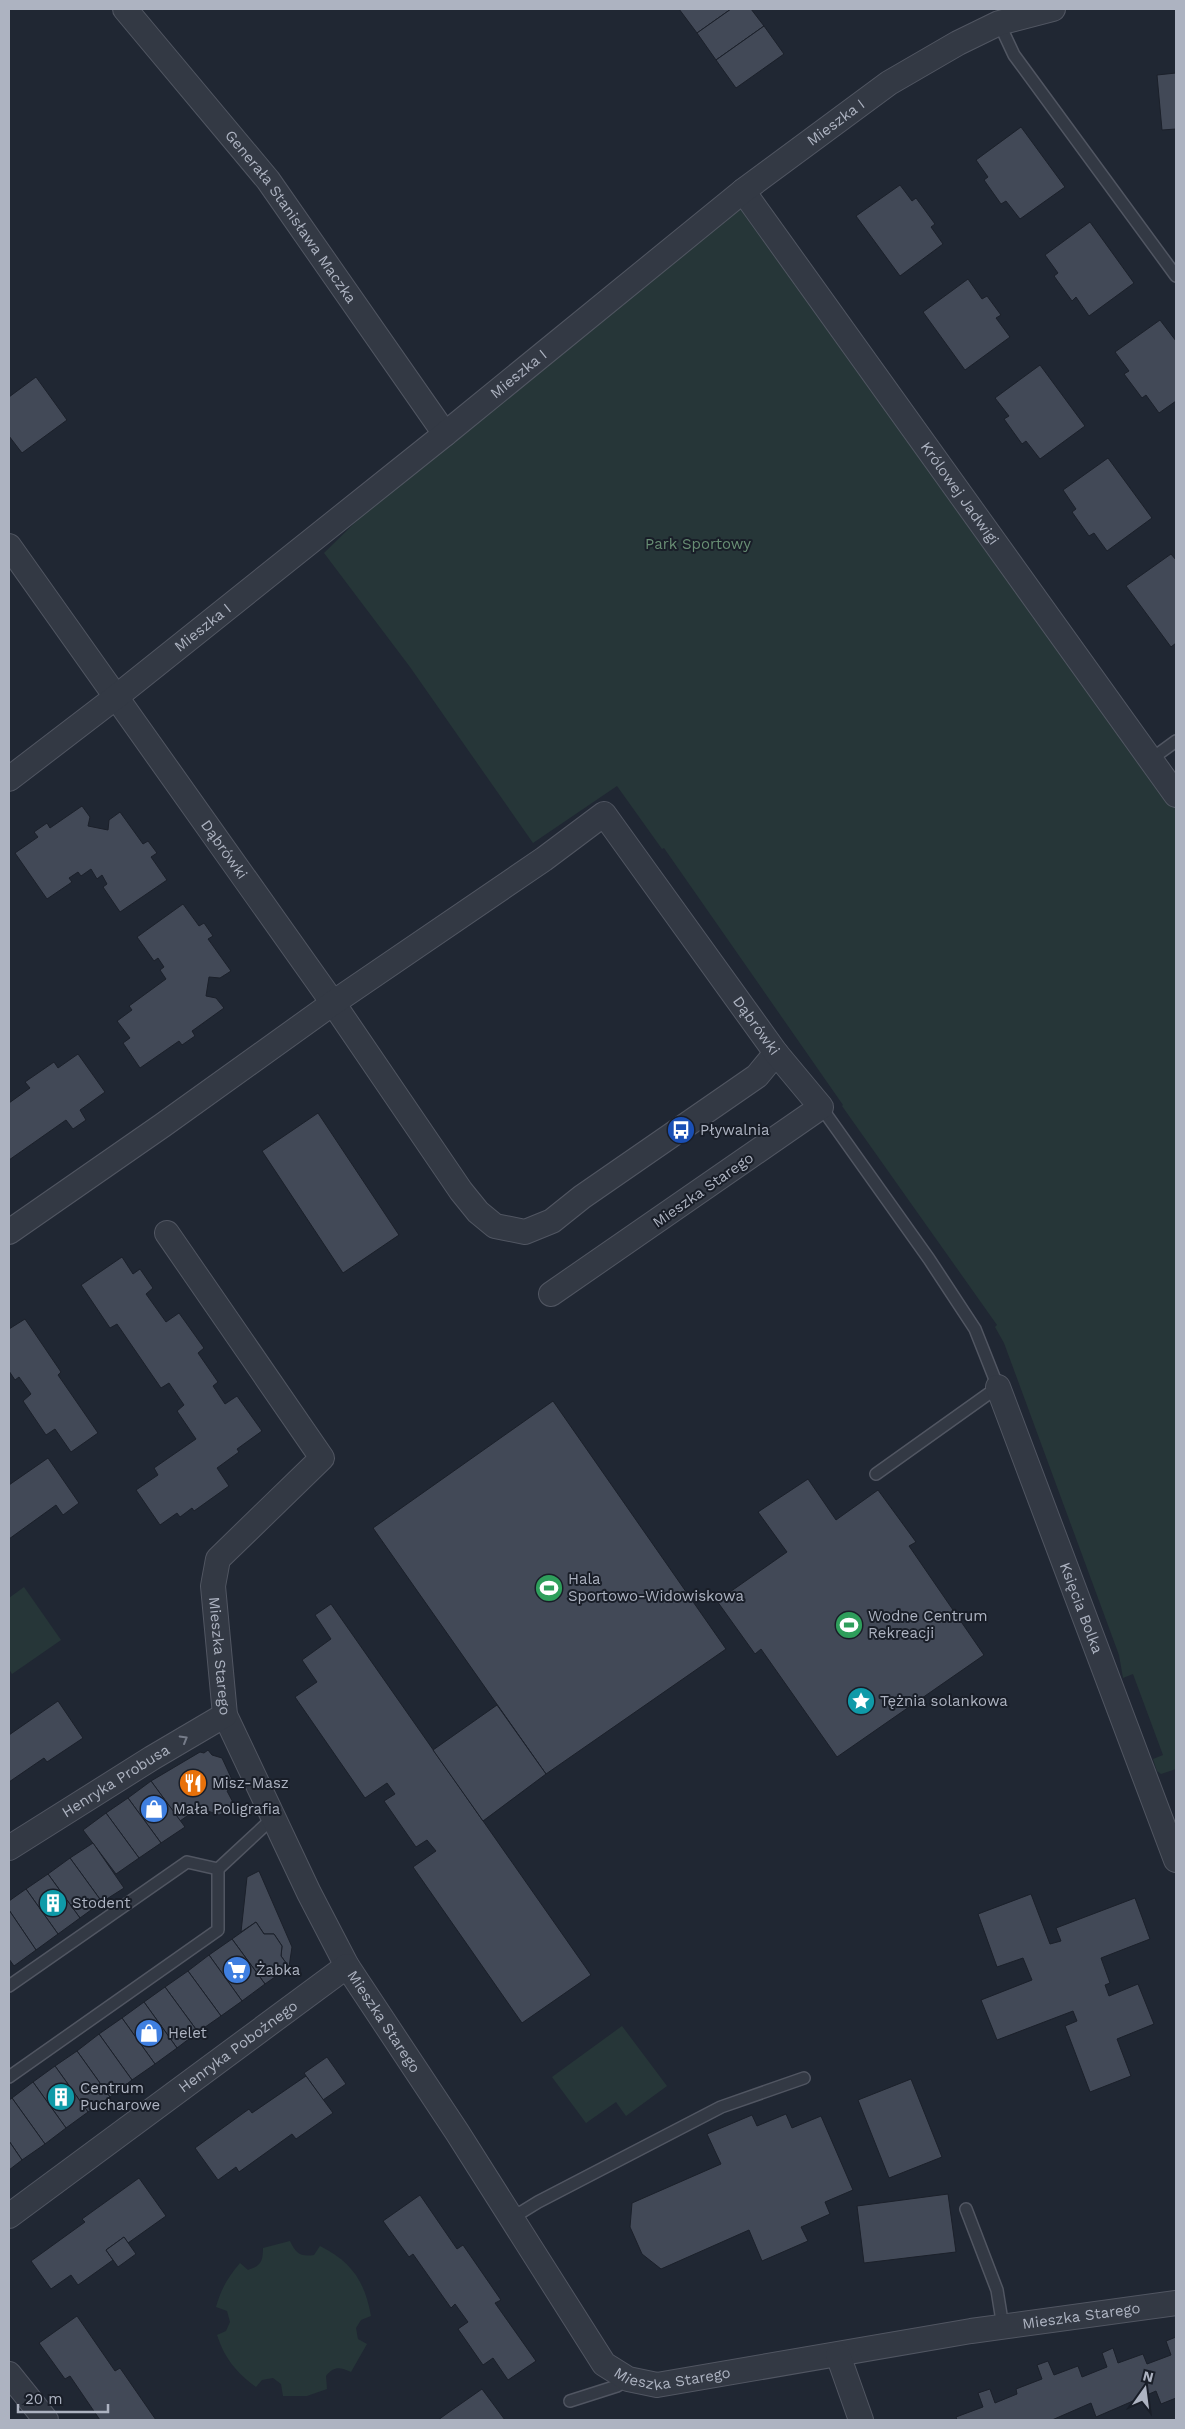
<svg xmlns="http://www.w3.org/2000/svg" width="1185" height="2429" viewBox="0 0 1185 2429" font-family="'Work Sans',sans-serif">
<rect width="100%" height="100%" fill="#202733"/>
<g fill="#263638">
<polygon points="743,191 1176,788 1176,1769 1161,1774 1157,1771 1153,1759 1163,1755 1133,1674 1123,1678 1119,1655 1004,1343 995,1327 997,1325 842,1106 843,1105 664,848 662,849 617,786 533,843 410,667 324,553 445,434"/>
<polygon points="24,1587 61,1640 12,1674 9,1669 9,1598"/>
<polygon points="622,2026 667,2086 626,2116 616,2102 586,2123 552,2077"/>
<path d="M290,2241C296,2254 301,2257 314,2255L320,2246C352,2262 365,2282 371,2316L361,2320L356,2328L358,2339L367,2344L351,2372C340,2367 334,2366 326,2376L327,2389L307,2396H283L281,2384L273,2378L262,2380L256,2387C236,2372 225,2359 217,2335L226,2331L230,2322L227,2311L216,2307C221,2289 228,2277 240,2263L248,2270C261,2266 263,2261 263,2248Z"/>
</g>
<g fill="#424957" stroke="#1b202a">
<polygon points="679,9 731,9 697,33"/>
<polygon points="731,9 751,9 764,26 716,60 697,33"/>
<polygon points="764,26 784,54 736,88 716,60"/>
<polygon points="1176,73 1176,129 1162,130 1157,75"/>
<polygon points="1021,127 1065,187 1020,219 1006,201 1001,204 984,180 988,177 976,160"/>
<polygon points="900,185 912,201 916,198 935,224 931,227 943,244 900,276 856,216"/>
<polygon points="1090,222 1134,283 1089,316 1076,297 1072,301 1054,276 1058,273 1045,255"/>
<polygon points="968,279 982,299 987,296 1001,315 996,318 1010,337 965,370 923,312"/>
<polygon points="1160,320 1176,341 1176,401 1159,413 1146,395 1142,398 1124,374 1129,371 1115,352"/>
<polygon points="1040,365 1085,426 1040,459 1026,441 1022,444 1004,419 1009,416 995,398"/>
<polygon points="36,377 67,420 22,453 9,436 9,397"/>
<polygon points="1108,458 1152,518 1107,551 1094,533 1089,536 1072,512 1076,509 1063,490"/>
<polygon points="1171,554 1176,560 1176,643 1171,647 1126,586"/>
<polygon points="82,806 90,817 88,826 108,830 109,820 120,812 143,844 148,841 157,853 151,857 167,880 120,912 103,887 107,884 102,875 97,879 91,869 81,876 78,872 69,878 72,882 47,899 15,853 38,837 34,832 47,823 50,828"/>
<polygon points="183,904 199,926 204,923 213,936 208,939 231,971 220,978 209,977 206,996 216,998 224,1008 192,1031 195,1036 182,1045 179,1041 140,1068 123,1043 130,1038 117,1021 132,1010 129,1006 166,979 160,970 164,967 158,958 154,961 137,937"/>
<polygon points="78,1054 105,1092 80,1110 86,1120 73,1129 66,1120 9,1160 9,1103 30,1088 25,1082 54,1062 58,1068"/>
<polygon points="318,1113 399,1235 343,1273 262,1151"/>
<polygon points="122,1257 133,1274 140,1269 153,1288 146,1294 166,1322 179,1313 204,1348 198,1353 218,1382 213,1386 225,1404 237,1396 262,1431 237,1449 239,1452 217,1468 229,1486 194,1511 192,1508 180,1517 177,1513 160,1525 136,1490 158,1475 154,1468 196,1439 177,1411 184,1405 169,1383 161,1388 117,1324 110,1328 81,1285"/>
<polygon points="25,1319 61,1372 58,1375 98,1433 71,1452 55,1429 46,1435 23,1401 31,1394 19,1377 15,1380 9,1371 9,1329"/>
<polygon points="553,1401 726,1649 546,1774 373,1528"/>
<polygon points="48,1458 79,1503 63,1515 56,1505 9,1539 9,1485"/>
<polygon points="808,1479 836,1520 878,1490 916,1542 909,1546 984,1655 837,1757 761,1649 755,1654 717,1601 787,1552 758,1512"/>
<polygon points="331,1604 591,1975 522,2023 413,1867 436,1851 427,1840 416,1847 384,1801 395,1794 387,1783 365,1798 295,1697 317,1682 302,1660 331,1639 315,1615"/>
<polygon points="58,1701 83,1738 47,1762 44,1758 9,1782 9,1735"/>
<polygon points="497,1705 546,1774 483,1821 433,1750"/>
<polygon points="208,1750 212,1755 222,1758 235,1786 227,1791 236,1808 219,1815 208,1811 201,1806 180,1821 151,1781 200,1752 204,1753"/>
<polygon points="151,1781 185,1827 161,1843 128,1798"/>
<polygon points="128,1798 161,1843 139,1858 106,1813"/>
<polygon points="106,1813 139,1858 116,1874 83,1830"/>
<polygon points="93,1843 124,1888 102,1902 70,1858"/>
<polygon points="70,1858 102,1902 80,1918 48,1874"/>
<polygon points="259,1871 292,1947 289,1967 281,1956 282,1946 274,1934 264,1934 256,1922 241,1932 247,1877"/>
<polygon points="48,1874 80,1918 58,1934 26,1889"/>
<polygon points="26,1889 58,1934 36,1950 9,1910 9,1901"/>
<polygon points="1031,1894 1050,1944 1061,1941 1056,1928 1135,1898 1150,1939 1101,1958 1110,1983 1105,1985 1109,1996 1138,1984 1154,2024 1117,2039 1131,2076 1090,2092 1065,2026 1077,2021 1073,2011 997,2040 981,2000 1032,1980 1023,1958 997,1967 978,1914"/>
<polygon points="9,1910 36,1950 14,1966 9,1959"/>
<polygon points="256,1922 264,1934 274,1934 282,1946 281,1956 289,1967 265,1984 232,1939"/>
<polygon points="232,1939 265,1984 242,2001 209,1955"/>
<polygon points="209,1955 242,2001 221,2016 188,1971"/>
<polygon points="188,1971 221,2016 198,2032 165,1987"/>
<polygon points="165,1987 198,2032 177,2048 144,2002"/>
<polygon points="144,2002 177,2048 155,2064 122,2018"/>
<polygon points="122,2018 155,2064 132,2080 99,2034"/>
<polygon points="99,2034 132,2080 110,2097 77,2051"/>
<polygon points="77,2051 110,2097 88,2112 55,2066"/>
<polygon points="327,2057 346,2084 323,2100 304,2073"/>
<polygon points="55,2066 88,2112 66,2128 33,2082"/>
<polygon points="306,2076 333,2113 296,2139 292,2134 239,2172 236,2167 218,2180 195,2148 249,2109 252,2113"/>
<polygon points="911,2079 942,2157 889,2178 858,2100"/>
<polygon points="33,2082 66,2128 45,2144 12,2098"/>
<polygon points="12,2098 45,2144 22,2160 9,2141 9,2100"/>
<polygon points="786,2114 792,2128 821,2116 853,2190 825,2202 830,2214 801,2227 808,2241 762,2261 749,2230 661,2269 642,2254 630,2227 632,2203 721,2164 707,2134 752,2115 757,2126"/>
<polygon points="9,2141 22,2160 9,2170"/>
<polygon points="139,2178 166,2216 128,2243 124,2237 106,2250 113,2260 78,2285 71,2275 51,2289 31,2261 85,2222 82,2219"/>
<polygon points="948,2194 956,2252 864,2263 857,2206"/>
<polygon points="420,2195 457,2249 463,2245 501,2300 495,2303 536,2361 508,2380 493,2358 483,2365 458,2329 468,2322 455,2304 451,2308 413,2254 409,2257 383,2221"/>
<polygon points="124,2237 136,2254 118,2267 106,2250"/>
<polygon points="77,2316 115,2371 120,2368 156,2420 100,2420 70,2376 65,2379 39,2343"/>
<polygon points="1176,2337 1176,2398 1161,2404 1156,2391 1096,2417 1091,2403 1052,2420 957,2420 956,2417 983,2407 978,2393 990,2389 995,2403 1017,2394 1016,2389 1042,2379 1037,2365 1048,2361 1054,2375 1078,2366 1082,2377 1107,2367 1102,2353 1113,2348 1118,2363 1143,2354 1147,2364 1171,2355 1166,2341"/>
<polygon points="482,2389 505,2420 438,2420 452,2410"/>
</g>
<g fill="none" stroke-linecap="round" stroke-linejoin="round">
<defs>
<g id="service">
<polyline points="999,23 1014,55 1176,276"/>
<polyline points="1150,760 1176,741"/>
<polyline points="821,1107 929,1259 975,1329 998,1387 876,1474"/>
<polyline points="9,1986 187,1862 218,1869 274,1817"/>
<polyline points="9,2077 218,1930 218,1869"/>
<polyline points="966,2209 997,2290 1003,2327"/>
<polyline points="512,2218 538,2202 721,2107 804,2078"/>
<polyline points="570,2401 617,2386 628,2379"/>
</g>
<g id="minor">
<path id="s1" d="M125,9L268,180L445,434"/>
<path id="s2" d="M743,191L1176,795"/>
<path id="s3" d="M9,546L333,1003L461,1191L478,1212L495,1226L525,1232L552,1221L582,1197L757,1076L776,1053"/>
<path id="s4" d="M9,779L116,697L445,434L743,191L889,83L958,43L999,23L1053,9"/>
<path id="s5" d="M9,1232L163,1125L333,1003L544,859L604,814L776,1053L821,1107L551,1294"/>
<path id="s6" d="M167,1233L322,1458L218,1559L213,1586L225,1715L309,1893L347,1966L457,2132L604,2364L628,2379L657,2385L971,2331L1176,2303"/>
<path id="s7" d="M998,1387L1176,1860"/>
<path id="s8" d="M9,1848L152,1758L225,1715"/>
<path id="s9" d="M9,2216L347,1966"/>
<polyline points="838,2355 861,2420"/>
<polyline points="9,2374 46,2420"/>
</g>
</defs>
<use href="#service" stroke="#515662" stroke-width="14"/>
<use href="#minor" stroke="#515662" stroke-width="26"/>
<use href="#service" stroke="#333944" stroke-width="11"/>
<use href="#minor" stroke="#333944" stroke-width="24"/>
</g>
<defs><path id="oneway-chevron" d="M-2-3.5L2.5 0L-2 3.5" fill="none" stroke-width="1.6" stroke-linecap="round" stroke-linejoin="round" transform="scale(1.25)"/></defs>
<use stroke="#767c89" href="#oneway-chevron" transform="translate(184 1739) rotate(-30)"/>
<defs>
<symbol id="bus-disc" viewBox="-11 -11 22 22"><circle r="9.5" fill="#1a4fb4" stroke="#191e28"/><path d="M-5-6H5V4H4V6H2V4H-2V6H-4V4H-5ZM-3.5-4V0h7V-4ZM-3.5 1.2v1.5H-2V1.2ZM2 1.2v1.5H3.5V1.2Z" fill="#fff"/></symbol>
<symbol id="stadium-disc" viewBox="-11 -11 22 22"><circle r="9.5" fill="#2e9e5b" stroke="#191e28"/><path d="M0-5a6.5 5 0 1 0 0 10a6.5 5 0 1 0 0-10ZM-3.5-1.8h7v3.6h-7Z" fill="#fff"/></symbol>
<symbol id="sight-disc" viewBox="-11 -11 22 22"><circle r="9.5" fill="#0f9aa8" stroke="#191e28"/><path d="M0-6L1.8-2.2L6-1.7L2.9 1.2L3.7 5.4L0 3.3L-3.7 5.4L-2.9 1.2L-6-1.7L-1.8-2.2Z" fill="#fff"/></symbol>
<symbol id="restaurant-disc" viewBox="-11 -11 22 22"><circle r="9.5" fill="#e8710a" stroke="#191e28"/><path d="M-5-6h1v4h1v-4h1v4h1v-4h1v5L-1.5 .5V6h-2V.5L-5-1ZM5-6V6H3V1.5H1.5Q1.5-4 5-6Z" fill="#fff"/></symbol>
<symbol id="shop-disc" viewBox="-11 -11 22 22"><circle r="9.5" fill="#3f7fe0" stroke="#191e28"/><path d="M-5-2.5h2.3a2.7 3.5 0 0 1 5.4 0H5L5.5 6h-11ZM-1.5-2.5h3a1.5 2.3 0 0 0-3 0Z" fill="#fff"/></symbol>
<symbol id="building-disc" viewBox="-11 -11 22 22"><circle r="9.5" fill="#0f9aa8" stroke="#191e28"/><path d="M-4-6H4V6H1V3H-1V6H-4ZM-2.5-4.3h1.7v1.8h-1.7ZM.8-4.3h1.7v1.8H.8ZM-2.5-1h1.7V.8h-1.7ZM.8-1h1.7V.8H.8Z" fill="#fff"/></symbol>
<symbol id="supermarket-disc" viewBox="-11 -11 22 22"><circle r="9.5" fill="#3f7fe0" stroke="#191e28"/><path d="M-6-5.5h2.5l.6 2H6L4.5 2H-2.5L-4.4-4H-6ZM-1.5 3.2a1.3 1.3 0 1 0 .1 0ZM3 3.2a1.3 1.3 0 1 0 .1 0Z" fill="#fff"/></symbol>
</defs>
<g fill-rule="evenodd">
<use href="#bus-disc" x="665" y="1114" width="32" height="32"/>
<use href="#stadium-disc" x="533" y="1572" width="32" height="32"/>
<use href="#stadium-disc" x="833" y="1609" width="32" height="32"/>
<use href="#sight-disc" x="845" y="1685" width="32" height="32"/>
<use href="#restaurant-disc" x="177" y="1767" width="32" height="32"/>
<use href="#shop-disc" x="138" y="1793" width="32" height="32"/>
<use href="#building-disc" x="37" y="1887" width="32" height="32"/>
<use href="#supermarket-disc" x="221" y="1954" width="32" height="32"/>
<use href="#shop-disc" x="133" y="2017" width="32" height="32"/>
<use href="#building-disc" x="45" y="2081" width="32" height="32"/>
</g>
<g text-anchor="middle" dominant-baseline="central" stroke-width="4" stroke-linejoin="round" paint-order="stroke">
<g font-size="15" fill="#adb3c1" stroke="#191e28">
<text stroke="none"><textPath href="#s4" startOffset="1056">Mieszka I</textPath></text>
<text stroke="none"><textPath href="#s1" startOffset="266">Generała Stanisława Maczka</textPath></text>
<text stroke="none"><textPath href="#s4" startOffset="651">Mieszka I</textPath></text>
<text stroke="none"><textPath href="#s2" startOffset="372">Królowej Jadwigi</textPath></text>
<text stroke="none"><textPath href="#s4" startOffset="246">Mieszka I</textPath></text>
<text stroke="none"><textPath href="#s3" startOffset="372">Dąbrówki</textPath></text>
<text stroke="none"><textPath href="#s5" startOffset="988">Dąbrówki</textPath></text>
<text transform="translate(703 1190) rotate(-35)">Mieszka Starego</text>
<text stroke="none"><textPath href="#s7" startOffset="236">Księcia Bolka</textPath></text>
<text stroke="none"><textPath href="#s6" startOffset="516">Mieszka Starego</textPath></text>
<text stroke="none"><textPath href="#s8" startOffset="126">Henryka Probusa</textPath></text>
<text stroke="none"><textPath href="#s6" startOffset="921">Mieszka Starego</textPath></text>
<text stroke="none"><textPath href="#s9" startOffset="285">Henryka Pobożnego</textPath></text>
<text stroke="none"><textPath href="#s6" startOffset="1816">Mieszka Starego</textPath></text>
<text stroke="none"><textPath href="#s6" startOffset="1401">Mieszka Starego</textPath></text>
</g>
<g font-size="15" fill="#688e74" stroke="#191e28">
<text x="698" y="544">Park Sportowy</text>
</g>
<g font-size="15" fill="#adb3c1" stroke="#191e28" text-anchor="start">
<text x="700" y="1130">Pływalnia</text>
<text x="568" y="1579">Hala<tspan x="568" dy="17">Sportowo-Widowiskowa</tspan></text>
<text x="868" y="1616">Wodne Centrum<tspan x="868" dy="17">Rekreacji</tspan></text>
<text x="880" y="1701">Tężnia solankowa</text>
<text x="212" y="1783">Misz-Masz</text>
<text x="173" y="1809">Mała Poligrafia</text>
<text x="72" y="1903">Stodent</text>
<text x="256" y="1970">Żabka</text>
<text x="168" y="2033">Helet</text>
<text x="80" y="2088">Centrum<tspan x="80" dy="17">Pucharowe</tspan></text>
</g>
</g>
<rect width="1185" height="2429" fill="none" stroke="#adb3c1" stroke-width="20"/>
<g transform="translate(1145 2389) rotate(14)" stroke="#191e28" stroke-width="4" paint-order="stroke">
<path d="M0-4L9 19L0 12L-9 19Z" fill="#adb3c1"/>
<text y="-8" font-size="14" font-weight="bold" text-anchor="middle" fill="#adb3c1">N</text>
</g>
<path d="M18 2404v8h90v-8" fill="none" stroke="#adb3c1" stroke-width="2.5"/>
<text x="25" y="2404" font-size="15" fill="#adb3c1" stroke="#191e28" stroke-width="4" paint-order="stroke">20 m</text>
</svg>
